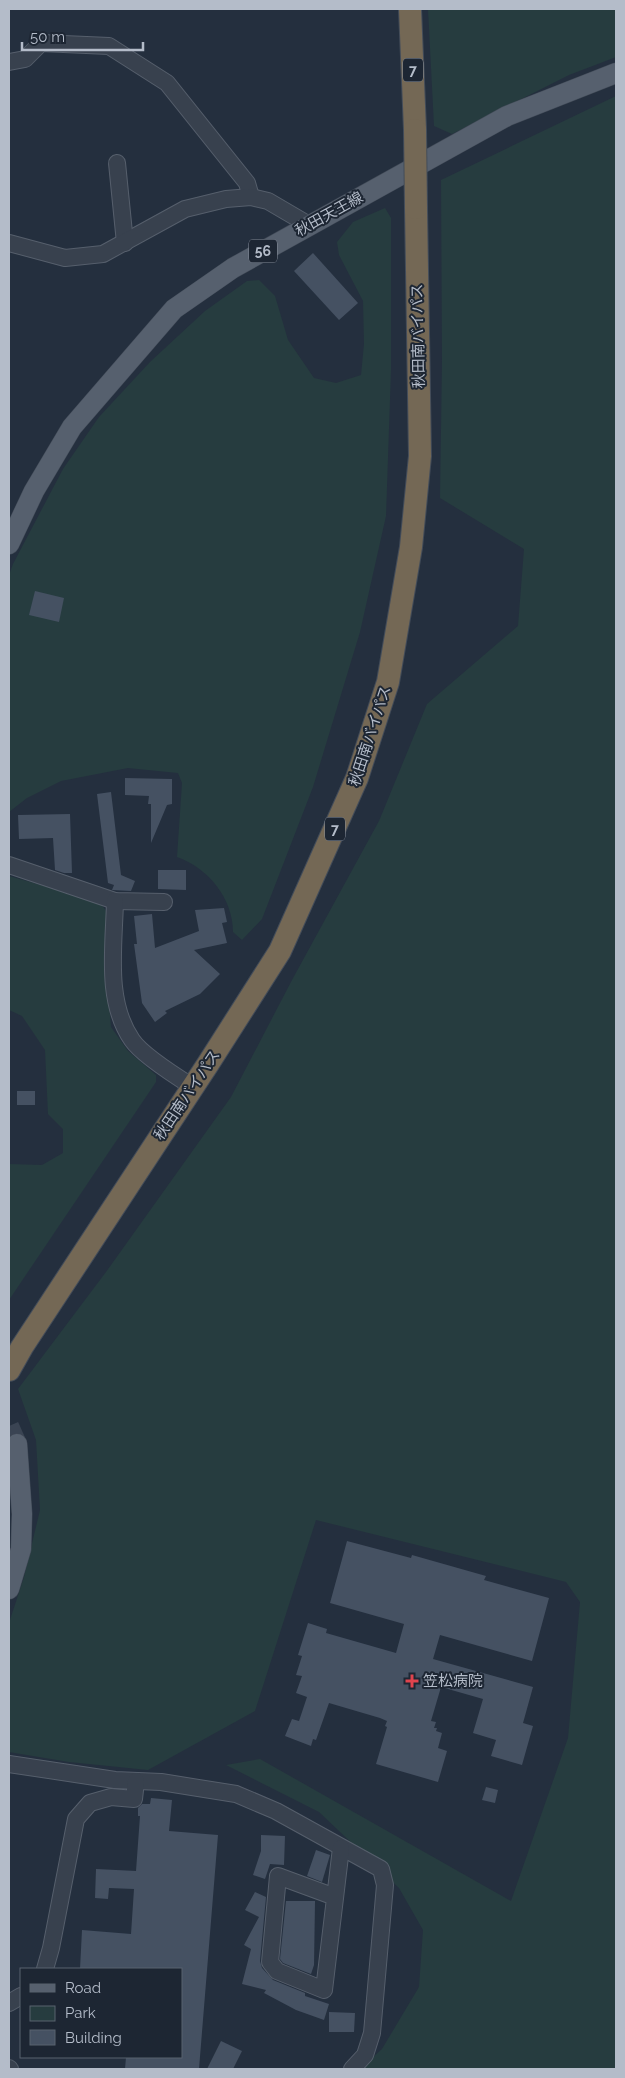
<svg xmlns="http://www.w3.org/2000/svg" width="625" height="2078" viewBox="0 0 625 2078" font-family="Raleway,'Noto Sans JP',sans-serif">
<rect width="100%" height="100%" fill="#242f3e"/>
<g fill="#263c3f">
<polygon points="428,9 616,9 616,57 569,75 452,134 434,126"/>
<polygon points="616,96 616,2069 360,2069 382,2049 419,1987 423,1930 399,1888 319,1812 226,1765 260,1759 511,1901 568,1738 580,1602 566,1582 316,1520 255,1711 148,1770 69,1762 9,1752 9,1623 24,1577 40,1510 36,1440 18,1389 106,1272 231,1097 292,980 379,821 427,704 518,626 524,549 440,498 442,361 441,180"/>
<path d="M385,208L391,218V370L386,516L360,632L313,787L262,919L242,940L233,932C233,898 208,868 177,857L182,783L178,773L128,768L61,781L27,798L9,812V575L13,564L63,469L99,417L150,362L205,311L247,281L259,280L275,296L288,340L314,378L336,383L361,375L364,344L363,301L339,255L337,242L353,222Z"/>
<polygon points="9,876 98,901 109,914 109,1001 111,1027 128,1051 156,1075 156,1082 9,1300 9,1164 42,1165 63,1153 63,1129 48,1114 45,1050 22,1016 9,1010"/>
</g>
<g fill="#455162">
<polygon points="313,253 358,303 339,320 294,271"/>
<polygon points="35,591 64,598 59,622 29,615"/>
<polygon points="125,778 172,779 172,804 167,805 151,843 151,804 148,804 149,796 125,795"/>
<polygon points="111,792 121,875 135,881 131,891 112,890 114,885 108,883 97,794"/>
<polygon points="70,814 72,873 64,873 55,870 53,838 19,839 18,815"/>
<polygon points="158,870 186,870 186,890 158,889"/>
<polygon points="224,908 227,922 222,923 227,943 194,950 220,974 200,994 165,1011 167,1013 155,1022 142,1003 134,944 137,944 134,916 152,914 155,948 199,931 195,910"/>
<rect x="17" y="1091" width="18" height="14"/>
<polygon points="347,1541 411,1558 412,1555 486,1576 484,1580 549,1598 532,1661 440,1635 433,1659 533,1687 523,1723 533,1726 522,1765 491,1756 496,1740 473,1733 483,1699 441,1687 431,1721 436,1722 434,1728 437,1728 436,1731 442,1733 438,1748 447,1751 438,1782 376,1764 387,1727 385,1726 387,1721 380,1718 329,1703 316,1740 313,1739 311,1746 285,1736 292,1719 299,1721 307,1697 296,1693 302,1676 296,1675 302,1656 298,1655 308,1623 327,1629 326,1633 396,1653 404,1624 330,1603"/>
<polygon points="486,1787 498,1790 495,1803 482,1800"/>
<polygon points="151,1798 172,1800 169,1831 218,1835 199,2069 125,2069 126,2057 181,2057 181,1969 80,1969 82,1930 131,1934 134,1889 109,1888 108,1899 95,1898 96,1869 136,1871 140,1816 138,1816 138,1808 142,1804 150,1804"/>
<polygon points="261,1835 285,1836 284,1865 270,1864 265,1879 253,1875 261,1851"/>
<polygon points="316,1850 330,1855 322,1882 307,1876"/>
<polygon points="255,1892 266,1897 260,1961 262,1968 273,1980 305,1993 305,1996 329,2004 324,2020 296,2010 264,1993 266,1990 242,1984 251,1949 244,1945 259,1917 245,1910"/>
<polygon points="286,1901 315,1901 314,1965 311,1974 283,1963 280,1959"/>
<polygon points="329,2012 355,2013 354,2032 329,2032"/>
<polygon points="221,2041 242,2051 233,2069 207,2069"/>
</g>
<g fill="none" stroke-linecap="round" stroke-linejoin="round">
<polyline stroke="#3a4453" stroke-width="20" stroke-dasharray="20 10" stroke-linecap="butt" points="9,1426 17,1444"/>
<defs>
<g id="minor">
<polyline points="9,62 25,59 41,43 109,46 167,83 247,183 251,197"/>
<polyline points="117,163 125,243"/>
<polyline points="9,243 65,258 103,254 185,209 226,199 251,197 268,201 309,225"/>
<polyline points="9,865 115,901 164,902"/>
<path d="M115,901C114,947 105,1001 132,1040C142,1055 177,1077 193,1087"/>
<polyline points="9,1764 115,1780 161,1782 236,1794 276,1811 381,1869 385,1885 372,2033 365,2055 352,2069"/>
<polyline points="335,1897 278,1876 270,1962 277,1971 324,1990 341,1848"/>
<polyline points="45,1969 51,1948 76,1819 90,1803 111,1797 134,1799 136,1781"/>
<polyline points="9,2003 21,1996"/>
<polyline points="9,2068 10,2069"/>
</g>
<g id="major">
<polyline points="9,544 34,491 72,427 174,309 233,268 507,116 616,73"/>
<polyline points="9,1589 21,1549 22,1514 17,1444"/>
</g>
<g id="highway">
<polyline points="410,9 415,130"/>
<polyline points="9,1370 22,1347 208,1064 280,951 357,778 388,682 411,547 420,456 416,208"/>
</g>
</defs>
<use href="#minor" stroke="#565f6c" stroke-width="18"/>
<use href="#major" stroke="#414a57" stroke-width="21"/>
<use href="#highway" stroke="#434c59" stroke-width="24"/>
<use href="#minor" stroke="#38414e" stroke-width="16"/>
<use href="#major" stroke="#56606e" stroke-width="20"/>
<use href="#highway" stroke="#746855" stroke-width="22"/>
<defs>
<polyline id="highway-bridge" points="415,130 416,208"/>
</defs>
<use href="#highway-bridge" stroke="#434c59" stroke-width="24" stroke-linecap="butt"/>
<use href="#highway-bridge" stroke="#746855" stroke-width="22"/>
</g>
<path fill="#e0444e" stroke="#1d2633" stroke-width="2" d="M409.5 1673.5h5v5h5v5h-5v5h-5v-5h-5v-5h5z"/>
<g text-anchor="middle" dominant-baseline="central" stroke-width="4" stroke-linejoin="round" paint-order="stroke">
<g fill="#1d2633" stroke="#878f9c" stroke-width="1">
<rect x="403" y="58.5" width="20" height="23" rx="4"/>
<rect x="249" y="239.5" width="28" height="23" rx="4"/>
<rect x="325" y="817.5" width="20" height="23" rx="4"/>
</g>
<g font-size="14" font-weight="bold" fill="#b4bcc9">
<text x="413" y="70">7</text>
<text x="263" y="251">56</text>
<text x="335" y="829">7</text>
</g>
<g font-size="15" fill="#b4bcc9" stroke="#1d2633">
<text transform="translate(329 214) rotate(-29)">秋田天王線</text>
<text transform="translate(418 336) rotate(-91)">秋田南バイパス</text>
<text transform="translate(370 736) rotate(-72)">秋田南バイパス</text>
<text transform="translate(187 1095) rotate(-56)">秋田南バイパス</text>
</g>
<g font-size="15" fill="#b4bcc9" stroke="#1d2633" text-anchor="start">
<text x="423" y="1681">笠松病院</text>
</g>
</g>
<rect width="625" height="2078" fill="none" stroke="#b4bcc9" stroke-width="20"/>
<rect x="20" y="1968" width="162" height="90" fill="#1d2633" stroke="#59626f"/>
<rect x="30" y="1984" width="25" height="8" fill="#56606e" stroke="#59626f"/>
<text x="65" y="1993" font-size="15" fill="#b4bcc9">Road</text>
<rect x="30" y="2006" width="25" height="15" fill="#263c3f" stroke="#59626f"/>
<text x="65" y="2018" font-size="15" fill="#b4bcc9">Park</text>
<rect x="30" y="2030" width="25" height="15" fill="#455162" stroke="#59626f"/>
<text x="65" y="2043" font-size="15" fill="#b4bcc9">Building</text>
<path d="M22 42v8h121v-8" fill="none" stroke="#b4bcc9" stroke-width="2.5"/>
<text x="30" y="42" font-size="15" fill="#b4bcc9" stroke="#1d2633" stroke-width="4" paint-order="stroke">50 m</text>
</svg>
